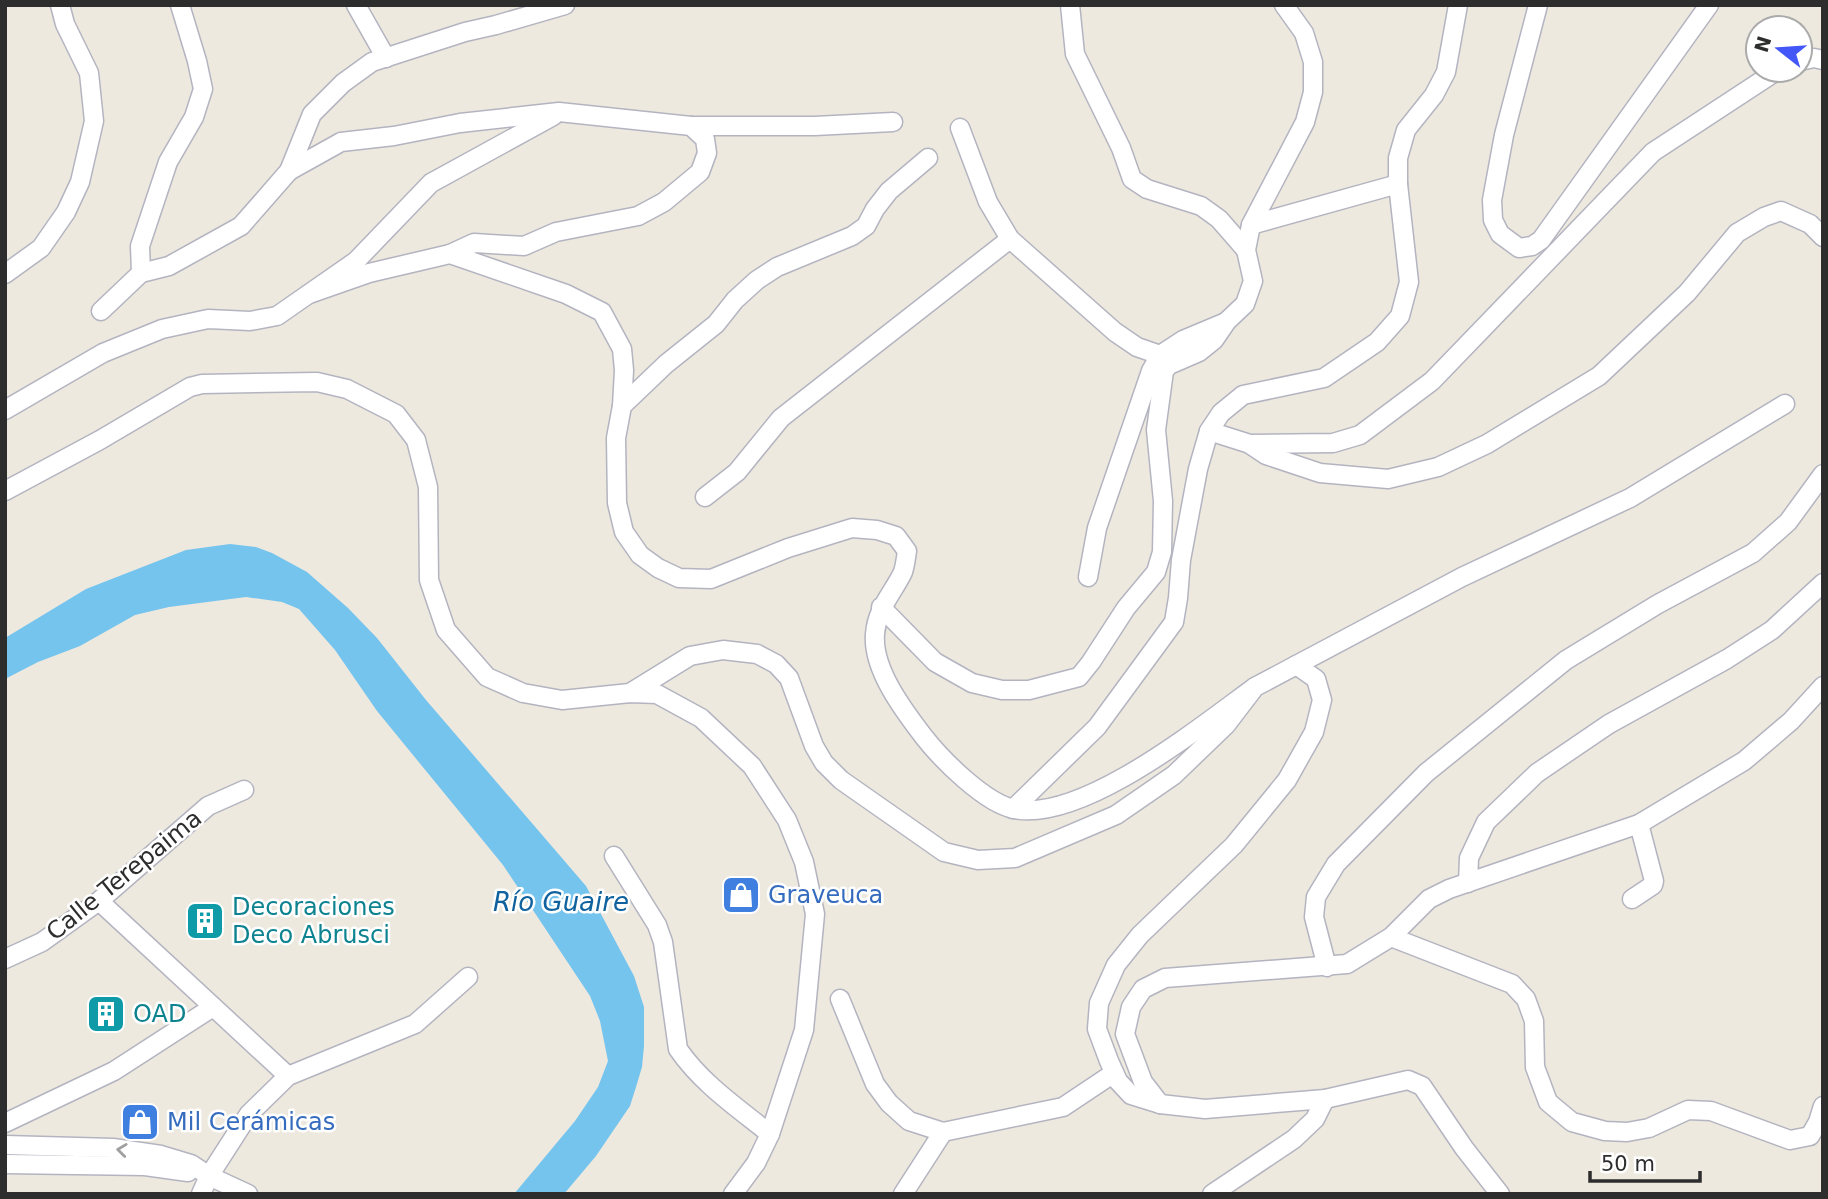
<svg xmlns="http://www.w3.org/2000/svg" width="1828" height="1199" viewBox="0 0 1828 1199" font-family="'DejaVu Sans',sans-serif">
<rect width="100%" height="100%" fill="#eee9df"/>
<polygon fill="#75c4ee" points="230,544 256,547 272,553 307,572 348,608 377,638 426,700 586,886 634,976 644,1007 644,1046 642,1067 636,1087 630,1106 596,1156 564,1194 514,1194 575,1121 598,1087 608,1061 600,1021 590,996 503,865 377,711 335,650 299,609 282,602 246,597 169,607 135,615 80,646 38,662 5,679 5,638 86,589 186,550"/>
<g fill="none" stroke-linecap="round" stroke-linejoin="round">
<defs>
<g id="street">
<polyline points="356,5 386,58"/>
<polyline points="1070,5 1075,54 1121,148 1132,179 1147,189 1201,206 1219,219 1246,250"/>
<polyline points="1538,5 1504,135 1492,200 1493,220 1500,234 1519,248 1532,246 1541,240 1709,5"/>
<polyline points="1800,61 1814,58 1823,60"/>
<polyline points="691,126 815,126 893,122"/>
<polyline points="960,128 988,202 1010,239 1115,332 1137,347 1160,355"/>
<polyline points="289,171 341,142 394,136 460,123 559,112 691,126 705,139 707,153 700,172 664,202 638,216 556,232 524,246 474,243 450,254"/>
<polyline points="1251,225 1398,184"/>
<polyline points="141,273 140,246 168,162 194,117 203,89 197,61 180,5"/>
<polyline points="5,274 41,248 66,212 80,182 94,121 89,73 65,24 60,5"/>
<path d="M309,294L369,273L450,254L566,294L602,312L622,349L624,370L622,406L616,438L617,503L624,532L640,555L658,568L679,578L711,579L788,548L852,528L877,530L896,536L907,551C906,558 905,566 903,572C893,593 877,608 875,634C872,669 904,711 924,737C942,760 985,803 1014,809C1082,823 1201,726 1255,687"/>
<polyline points="101,311 141,273 169,266 241,226 289,171 312,114 343,83 372,62 465,32 496,25 565,5"/>
<polyline points="622,406 666,364 716,324 735,300 757,280 777,267 852,236 866,226 875,209 889,191 928,158"/>
<polyline points="5,410 103,353 162,329 208,319 250,321 277,316 356,261 431,183 553,116"/>
<polyline points="1209,431 1250,444 1333,443 1360,435 1432,381 1653,152 1778,70"/>
<polyline points="1251,445 1266,455 1320,473 1388,479 1438,467 1487,444 1599,376 1687,293 1737,233 1764,217 1781,211 1810,224 1823,237"/>
<polyline points="5,491 100,440 190,387 202,384 317,382 347,389 396,414 416,440 428,487 429,580 446,630 487,677 523,693 562,700 630,693 657,694 701,718 752,766 787,820 804,862 815,914 804,1030 770,1134 756,1163 733,1194"/>
<polyline points="705,497 737,472 781,418 1010,239"/>
<polyline points="1088,577 1097,528 1151,371 1160,355 1183,340 1226,322"/>
<polyline points="881,607 935,662 972,683 1002,690 1029,690 1079,677 1091,662 1126,608 1156,572 1162,552 1163,501 1156,430 1164,371 1169,365 1199,352 1214,340 1227,321 1245,304 1253,281 1246,250 1251,225 1305,122 1313,92 1313,62 1304,33 1284,5"/>
<polyline points="1296,665 1316,679 1322,700 1314,732 1287,780 1234,845 1140,935 1116,965 1099,1003 1097,1029 1109,1061 1118,1081 1131,1095 1160,1104 1205,1109 1325,1099 1408,1080 1422,1086 1464,1148 1500,1194"/>
<polyline points="630,693 690,656 723,650 757,654 776,664 789,678 814,746 824,763 841,780 944,852 978,860 1015,858 1116,815 1174,775 1226,725 1255,687 1462,577 1630,498 1785,404"/>
<polyline points="1013,809 1097,727 1174,622 1178,598 1181,560 1198,469 1209,431 1221,413 1243,395 1324,378 1377,342 1400,316 1409,282 1398,184 1398,158 1406,130 1434,95 1446,72 1458,5"/>
<path d="M614,856L657,925L663,942L678,1049C702,1084 738,1108 770,1134"/>
<polyline points="1468,883 1469,858 1486,822 1537,773 1609,724 1727,659 1772,630 1823,583"/>
<polyline points="1632,899 1653,885 1654,881 1639,824"/>
<polyline points="99,901 288,1076"/>
<polyline points="1391,937 1512,984 1526,999 1534,1021 1535,1067 1548,1102 1572,1122 1605,1131 1627,1132 1649,1128 1688,1110 1711,1111 1790,1140 1810,1136 1818,1122 1823,1106"/>
<polyline points="5,959 42,942 99,901 208,806 244,790"/>
<polyline points="1327,967 1314,917 1316,897 1336,864 1426,773 1566,660 1658,604 1753,553 1788,522 1823,474"/>
<polyline points="840,999 875,1084 889,1103 909,1121 943,1132 1063,1107 1114,1073"/>
<polyline points="1160,1104 1143,1082 1125,1034 1131,1007 1143,989 1165,978 1347,964 1391,937 1429,899 1449,889 1639,824 1744,761 1791,721 1823,686"/>
<polyline points="5,1123 114,1071 213,1007"/>
<polyline points="5,1145 113,1148 161,1155 191,1164 209,1176 248,1194"/>
<polyline points="5,1164 145,1166 188,1172"/>
<polyline points="201,1194 209,1176 249,1114 288,1076 415,1024 468,977"/>
<polyline points="903,1194 943,1132"/>
<polyline points="1212,1194 1294,1139 1315,1119 1325,1099"/>
</g>
</defs>
<use href="#street" stroke="#b3b4c0" stroke-width="21"/>
<use href="#street" stroke="#fff" stroke-width="18"/>
</g>
<defs><path id="oneway-chevron" d="M-2-3.5L2.5 0L-2 3.5" fill="none" stroke-width="1.6" stroke-linecap="round" stroke-linejoin="round" transform="scale(1.75)"/></defs>
<use stroke="#a0a0a0" href="#oneway-chevron" transform="translate(122 1150) rotate(-173)"/>
<defs>
<symbol id="shop-square" viewBox="-11 -11 22 22"><rect x="-9" y="-9" width="18" height="18" rx="4" fill="#3f7fe0" stroke="#fff"/><path d="M-5-2.5h2.3a2.7 3.5 0 0 1 5.4 0H5L5.5 6h-11ZM-1.5-2.5h3a1.5 2.3 0 0 0-3 0Z" fill="#fff"/></symbol>
<symbol id="building-square" viewBox="-11 -11 22 22"><rect x="-9" y="-9" width="18" height="18" rx="4" fill="#0f9aa8" stroke="#fff"/><path d="M-4-6H4V6H1V3H-1V6H-4ZM-2.5-4.3h1.7v1.8h-1.7ZM.8-4.3h1.7v1.8H.8ZM-2.5-1h1.7V.8h-1.7ZM.8-1h1.7V.8H.8Z" fill="#fff"/></symbol>
</defs>
<g fill-rule="evenodd">
<use href="#shop-square" x="719" y="873" width="44" height="44"/>
<use href="#building-square" x="183" y="899" width="44" height="44"/>
<use href="#building-square" x="84" y="992" width="44" height="44"/>
<use href="#shop-square" x="118" y="1100" width="44" height="44"/>
</g>
<g text-anchor="middle" dominant-baseline="central" stroke-width="5" stroke-linejoin="round" paint-order="stroke">
<g font-size="24" fill="#2d2d2d" stroke="#fff">
<text transform="translate(124 875) rotate(-39)">Calle Terepaima</text>
</g>
<g font-size="24" fill="#366cbe" stroke="#fff" text-anchor="start">
<text x="768" y="895">Graveuca</text>
<text x="167" y="1122">Mil Cerámicas</text>
</g>
<g font-size="24" fill="#0d838f" stroke="#fff" text-anchor="start">
<text x="232" y="907">Decoraciones<tspan x="232" dy="28">Deco Abrusci</tspan></text>
<text x="133" y="1014">OAD</text>
</g>
<g font-size="26" font-style="italic" fill="#0f629e" stroke="#fff">
<text x="561" y="902">Río Guaire</text>
</g>
</g>
<rect width="1828" height="1199" fill="none" stroke="#2d2d2d" stroke-width="14"/>
<g transform="translate(1779 49) rotate(287)"><circle r="33" fill="#ffffff" stroke="#ababab" stroke-width="2"/>
<path d="M0-5L12 26L0 18L-12 26Z" fill="#4357f8"/>
<text y="-10" font-size="19" font-weight="bold" text-anchor="middle" fill="#2d2d2d">N</text>
</g>
<path d="M1590 1171v10h110v-10" fill="none" stroke="#2d2d2d" stroke-width="3.5"/>
<text x="1601" y="1171" font-size="21" fill="#2d2d2d" stroke="#ffffff" stroke-width="5" paint-order="stroke">50 m</text>
</svg>
